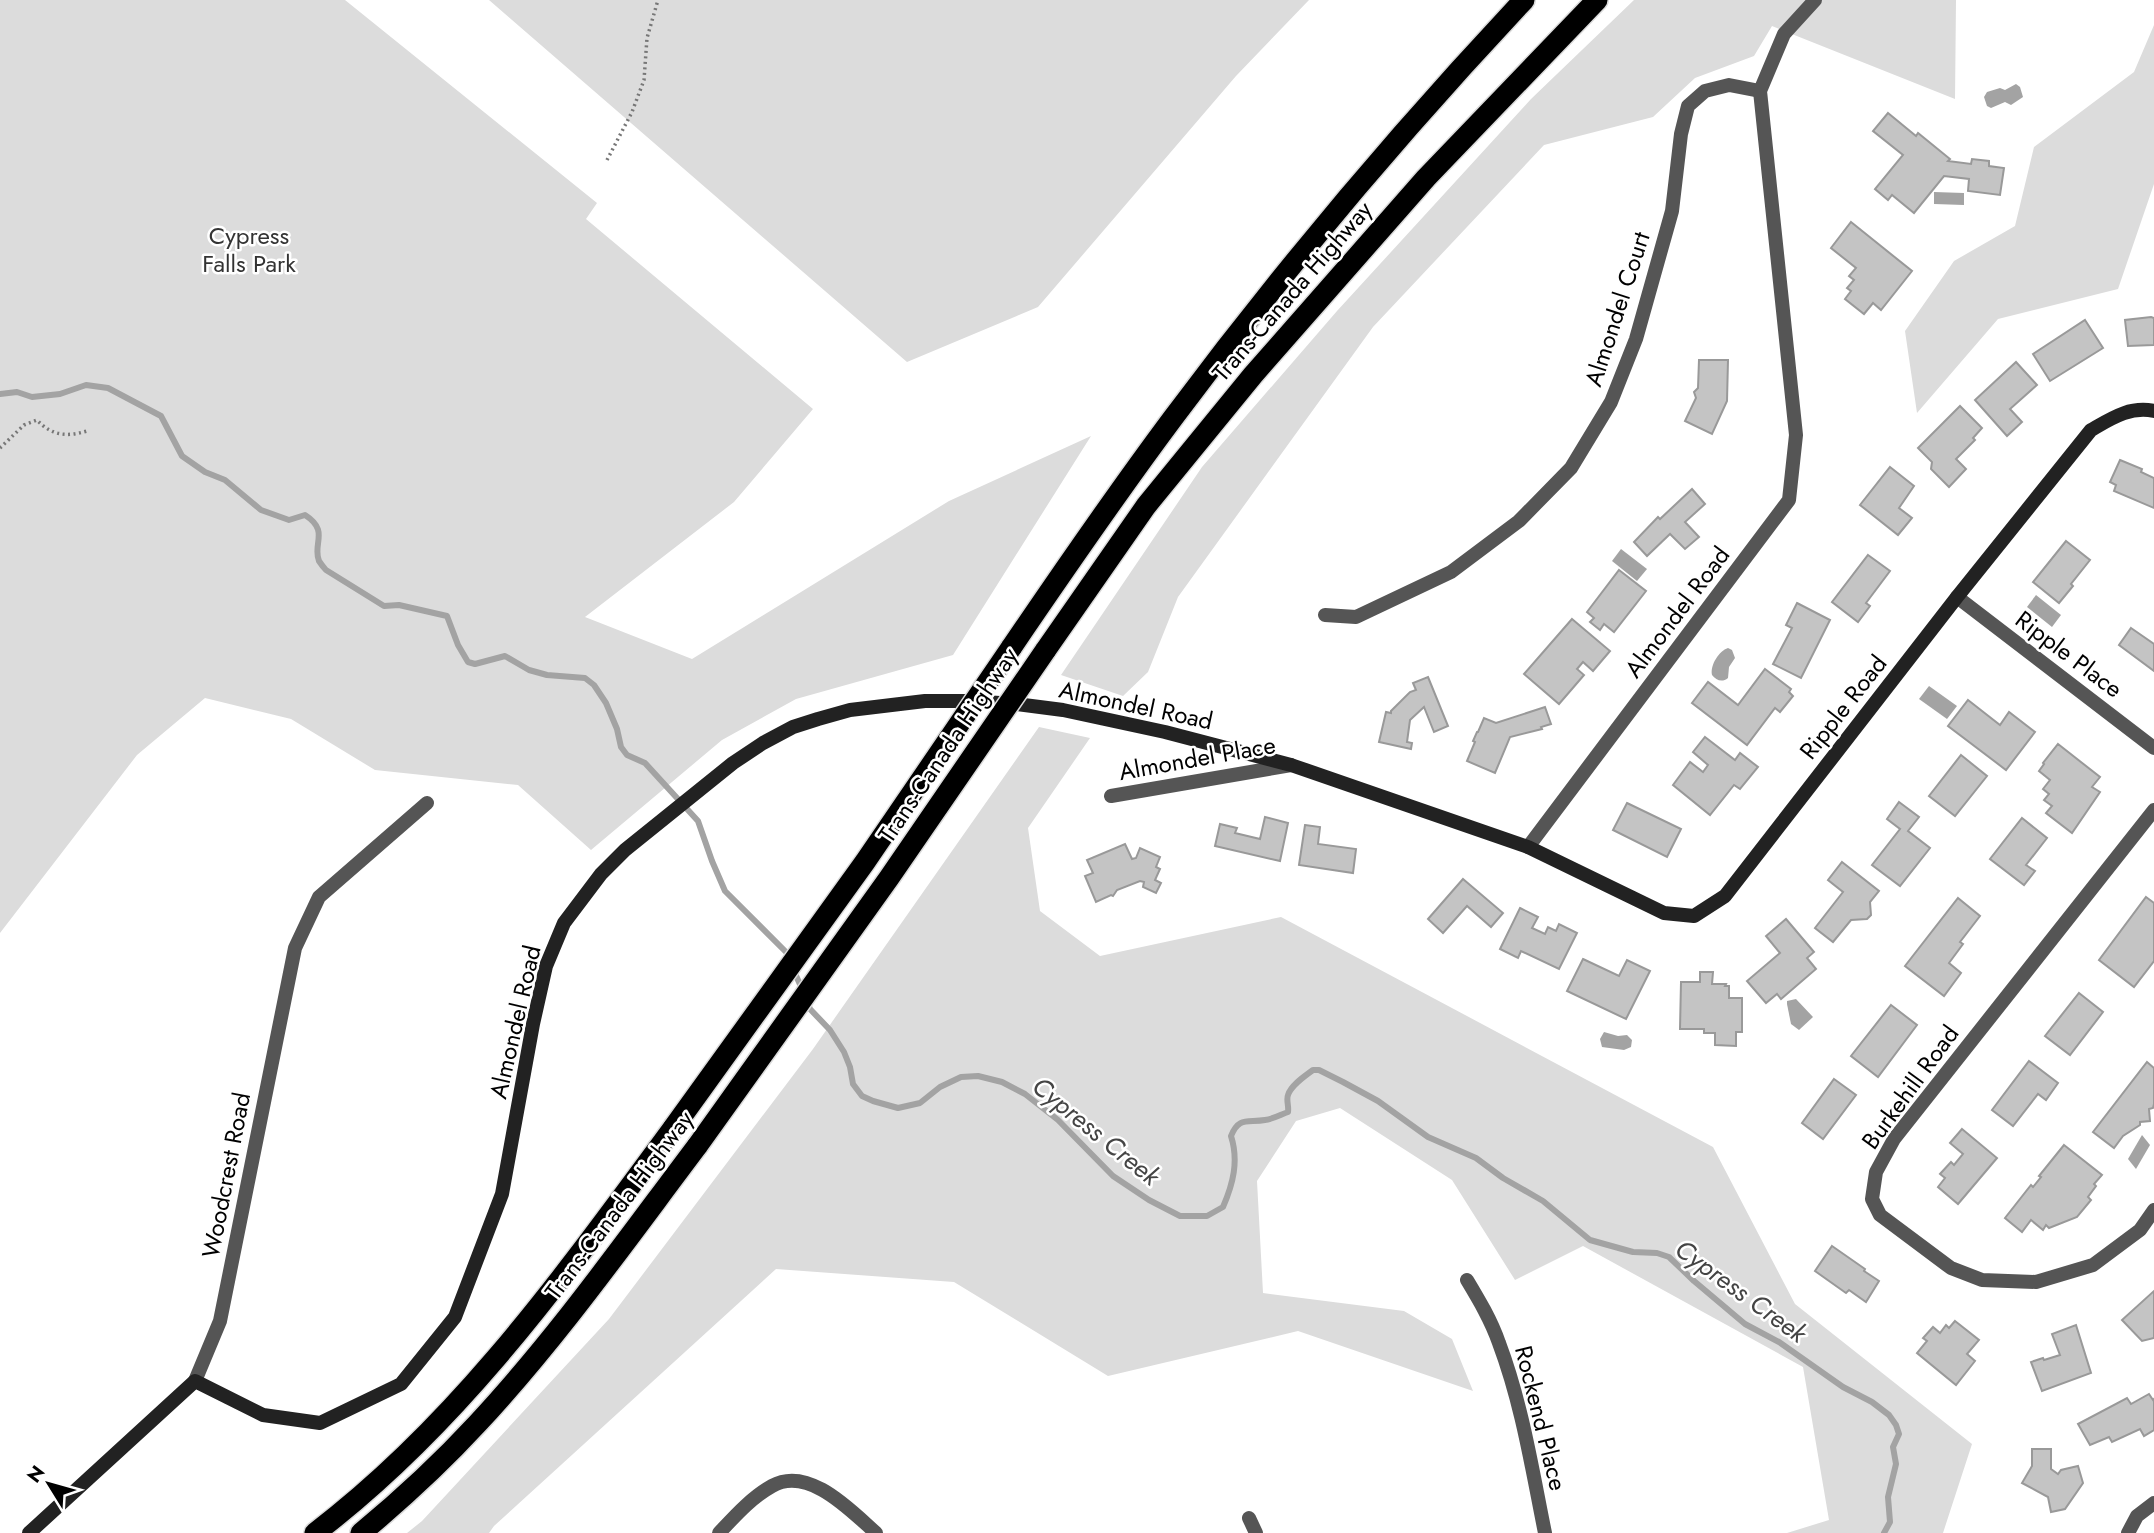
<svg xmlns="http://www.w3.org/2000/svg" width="2154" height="1533" viewBox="0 0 2154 1533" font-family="Jost,sans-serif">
<rect width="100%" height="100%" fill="#fff"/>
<g fill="#dcdcdc">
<polygon points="0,0 345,0 597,203 586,219 813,409 734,502 585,617 692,659 949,501 1091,436 953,655 796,699 722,740 591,850 518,785 375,770 291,719 205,698 137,755 0,933"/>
<polygon points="489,0 1309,0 1236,76 1038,307 907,362"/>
<polygon points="1634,0 1956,0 1955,99 1772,26 1754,56 1695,78 1653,117 1544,145 1373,327 1178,597 1148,672 1123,696 1061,675 1202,467 1337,311 1531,99"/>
<polygon points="2154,25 2154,184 2118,289 1998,319 1917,413 1905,331 1954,261 2015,226 2034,147 2134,72"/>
<polygon points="1039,727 1090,738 1028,828 1040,911 1100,956 1281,917 1713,1147 1795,1304 1972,1444 1943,1533 1787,1533 1829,1520 1803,1367 1583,1246 1515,1280 1452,1180 1340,1108 1296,1121 1257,1181 1263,1293 1404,1311 1452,1339 1473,1391 1298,1331 1108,1376 954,1282 776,1269 494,1526 489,1533 407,1533 422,1521 609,1319 813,1049"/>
</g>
<g fill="#a3a3a3">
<polygon points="2016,84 2020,87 2023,97 2011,105 2005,102 1991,108 1987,106 1984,97 1987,92 2000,88 2005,90"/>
<polygon points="1934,192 1964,193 1964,205 1934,204"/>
<polygon points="1621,549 1647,569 1637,581 1612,561"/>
<polygon points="2036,595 2061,615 2052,627 2027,607"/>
<path d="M1728,648L1732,650L1735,658L1729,667L1728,678C1722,683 1716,680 1712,675C1710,665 1719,651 1728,648Z"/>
<polygon points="1929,686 1957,706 1947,719 1919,699"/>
<polygon points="1796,999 1813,1017 1799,1030 1791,1024 1787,1004 1787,1001"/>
<polygon points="1604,1032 1618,1036 1627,1035 1632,1040 1631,1047 1624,1050 1602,1047 1600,1039"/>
<polygon points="2142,1135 2150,1145 2136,1169 2128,1159"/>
</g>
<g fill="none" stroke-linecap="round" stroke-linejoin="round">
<g stroke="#a3a3a3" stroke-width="6">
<path d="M0,394L17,392L32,397L60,394L86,385L108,388L161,416L182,456L205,472L225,480L261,510L289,520L305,515C330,531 312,544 319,561C321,564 323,567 326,570L384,606L399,605L447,616L458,645L468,662L475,664L505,656L529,670L547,675L585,678L594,685L606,703L617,729L621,747L627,755L645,763L698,821L712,861L725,891L787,953L789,959"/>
<polyline points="793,969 803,991"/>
<path d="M807,1001L810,1009L830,1030L844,1052L850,1067L853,1084L862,1096L873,1101L898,1108L920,1103L940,1087L961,1077L978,1076L1002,1082L1025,1094L1058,1120L1113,1176L1149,1200L1180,1216H1207L1223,1207C1233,1184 1239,1161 1231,1136C1239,1116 1248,1123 1265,1120C1273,1119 1280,1115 1288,1112C1289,1106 1286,1100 1288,1095C1291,1085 1305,1076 1313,1070H1319L1343,1082L1378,1101L1428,1137L1476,1158L1503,1178L1543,1201L1590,1240L1633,1252L1657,1253L1669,1257L1694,1281L1745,1324L1779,1342L1843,1387L1872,1402L1889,1415L1896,1425L1899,1434L1893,1447L1896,1464L1888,1497L1890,1522L1884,1533"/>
</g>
</g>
<g fill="#c4c4c4" stroke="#999" stroke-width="2">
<polygon points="1888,113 1916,136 1918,133 1950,159 1948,161 1971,164 1972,159 1989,161 1989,166 2004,168 2000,195 1968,191 1969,179 1944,176 1914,213 1892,195 1888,200 1875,189 1903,155 1873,131"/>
<polygon points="1851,222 1912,271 1881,310 1873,303 1864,314 1845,299 1851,291 1847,288 1854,280 1849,276 1856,268 1831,248"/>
<polygon points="2151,317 2154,318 2154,345 2128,346 2125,320"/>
<polygon points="2085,320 2103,348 2050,381 2033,354"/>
<polygon points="1699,360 1728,360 1727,401 1712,434 1685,421 1696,398 1694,392 1698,388"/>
<polygon points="2016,362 2037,385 2010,409 2022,422 2007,436 1975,400"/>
<polygon points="1960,406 1982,428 1973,438 1975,440 1956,459 1966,469 1949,487 1931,469 1932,462 1918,448"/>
<polygon points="2120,460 2142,469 2141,472 2154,478 2154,508 2114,491 2116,485 2110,482"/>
<polygon points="1890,467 1914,486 1899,508 1912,518 1898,535 1860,505"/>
<polygon points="1692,489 1705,504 1685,522 1699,537 1685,549 1670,534 1647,556 1634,542 1658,517 1660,519"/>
<polygon points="2066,541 2090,560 2071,584 2073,586 2059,603 2033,582"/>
<polygon points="1868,555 1890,571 1866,603 1870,606 1858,622 1832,602"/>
<polygon points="1619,570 1646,591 1614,632 1604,624 1600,630 1590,622 1594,618 1587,612"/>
<polygon points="1797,603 1830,620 1801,678 1773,664 1792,628 1786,625"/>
<polygon points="1572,619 1610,651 1593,671 1583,662 1577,669 1584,675 1559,704 1524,674"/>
<polygon points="2131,628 2154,644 2154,671 2119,645"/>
<polygon points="1765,669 1791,689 1789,692 1793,696 1780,712 1775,708 1747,745 1692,703 1708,682 1738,705"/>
<polygon points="1428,677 1448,726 1434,732 1424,707 1410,720 1407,742 1412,743 1411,749 1379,742 1386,712 1391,713 1391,711 1410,692 1416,690 1413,683"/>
<polygon points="1968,700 2000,725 2009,712 2035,732 2006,770 1948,726"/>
<polygon points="1545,707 1551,724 1541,727 1542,729 1510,737 1495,773 1467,761 1475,742 1473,741 1477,732 1478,732 1484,718 1496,723"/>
<polygon points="1705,737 1735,760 1740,753 1758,767 1740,789 1734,785 1710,815 1673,785 1690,762 1703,772 1708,765 1693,752"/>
<polygon points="2058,744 2100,777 2092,787 2100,792 2072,833 2046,813 2052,806 2044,800 2049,794 2043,789 2050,780 2039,771 2044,764 2043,763"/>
<polygon points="1961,755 1987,776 1955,816 1929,796"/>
<polygon points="1899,802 1919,817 1908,831 1930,848 1900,886 1872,865 1900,829 1887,819"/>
<polygon points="1627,803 1681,829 1667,857 1613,830"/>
<polygon points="1265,817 1288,823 1280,861 1215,846 1220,824 1237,828 1235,833 1260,839"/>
<polygon points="2022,818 2047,838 2026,865 2035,871 2024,885 1990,859"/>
<polygon points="1305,825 1320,827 1318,844 1356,849 1353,873 1299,865"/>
<polygon points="1125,844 1132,859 1136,858 1140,848 1160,857 1156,867 1160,869 1155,880 1161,883 1156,893 1143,887 1144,882 1140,881 1117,890 1113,896 1111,895 1096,902 1085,876 1093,873 1087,860"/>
<polygon points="1842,862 1879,891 1870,902 1871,915 1867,919 1851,920 1833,942 1815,928 1843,892 1828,880"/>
<polygon points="1463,879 1503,913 1491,927 1467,906 1443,933 1428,919"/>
<polygon points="2146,897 2154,903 2154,961 2134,987 2099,960"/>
<polygon points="1958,898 1980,916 1960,942 1963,944 1949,963 1961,973 1944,996 1905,966"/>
<polygon points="1520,908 1538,917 1532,928 1545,934 1548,927 1556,931 1559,924 1577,933 1559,969 1521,951 1518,958 1500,949"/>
<polygon points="1786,919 1814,952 1807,958 1816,969 1781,999 1777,994 1766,1003 1747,981 1780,953 1766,936"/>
<polygon points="1583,959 1619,976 1627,960 1650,971 1626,1019 1567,991"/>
<polygon points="1700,972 1713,972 1712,984 1726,984 1725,986 1729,986 1729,998 1742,998 1742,1032 1736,1032 1736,1046 1715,1045 1715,1033 1704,1033 1704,1029 1680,1029 1681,982 1700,982"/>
<polygon points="2079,993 2103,1012 2070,1055 2045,1036"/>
<polygon points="1891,1005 1917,1025 1878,1077 1851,1056"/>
<polygon points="2029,1061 2058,1083 2046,1100 2038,1094 2013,1126 1992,1110"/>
<polygon points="2147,1062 2154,1068 2154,1104 2153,1108 2149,1109 2150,1121 2140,1122 2140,1125 2123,1136 2114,1148 2093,1132"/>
<polygon points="1834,1079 1856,1095 1823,1139 1802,1123"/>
<polygon points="1962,1129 1997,1158 1958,1204 1938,1187 1945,1178 1940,1174 1951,1162 1954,1165 1963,1154 1950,1143"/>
<polygon points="2064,1145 2102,1175 2094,1184 2096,1186 2088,1197 2091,1200 2077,1217 2049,1228 2046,1225 2043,1230 2031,1220 2022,1232 2005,1218 2031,1185 2033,1187 2041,1177 2039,1176"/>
<polygon points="1832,1246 1865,1269 1864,1271 1879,1281 1866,1302 1849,1290 1846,1293 1815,1271"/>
<polygon points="2154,1291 2154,1338 2142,1341 2122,1320"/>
<polygon points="1955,1321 1979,1340 1967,1354 1975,1361 1956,1385 1917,1353 1927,1341 1923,1338 1933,1327 1940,1333 1946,1325 1949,1328"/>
<polygon points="2076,1325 2091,1373 2042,1391 2031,1362 2043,1358 2044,1360 2060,1355 2052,1334"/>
<polygon points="2149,1394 2153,1400 2154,1399 2154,1430 2144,1436 2140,1429 2112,1442 2109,1437 2090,1445 2078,1424 2127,1398 2131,1404"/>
<polygon points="2032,1449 2051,1449 2051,1469 2058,1474 2061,1470 2078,1466 2083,1483 2065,1509 2051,1512 2048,1497 2022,1483 2032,1466"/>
</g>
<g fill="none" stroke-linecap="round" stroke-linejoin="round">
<defs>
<g id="highway">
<path d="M1011,648C1064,570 1117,493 1173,418C1282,272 1400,132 1524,0"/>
<polyline points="1045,651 1146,506 1253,375 1426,178 1597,0"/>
<path d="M315,1533C461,1422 566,1273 674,1127"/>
<path d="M361,1533C402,1499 441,1463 477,1424C558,1337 627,1239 698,1145"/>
</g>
</defs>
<use href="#highway" stroke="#dbdbdb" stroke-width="24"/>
<g stroke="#777" stroke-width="3.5" stroke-dasharray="2 3.5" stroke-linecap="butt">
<polyline points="607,160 632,112 644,80 647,38 658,0"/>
<path d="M0,448L24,425L37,420C52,436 67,437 87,431"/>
</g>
<g stroke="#555" stroke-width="14">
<polyline points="1957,597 2154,748"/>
<polyline points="1325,615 1356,617 1451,572 1519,521 1571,468 1611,402 1636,339 1672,211 1681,134 1688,106 1705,91 1729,85 1760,91"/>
<polyline points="1111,796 1291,765"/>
<polyline points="2154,810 1894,1139 1876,1172 1872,1199 1880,1215 1951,1268 1982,1280 2036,1282 2093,1265 2140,1230 2154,1210"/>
<polyline points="1528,847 1789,500 1796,435 1760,91 1784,34 1815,0"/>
<path d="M1467,1280C1479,1300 1491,1320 1499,1343C1522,1404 1532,1469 1545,1533"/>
<polyline points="195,1381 220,1321 295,948 319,897 427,803"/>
<polyline points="1249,1518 1256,1533"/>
<path d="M719,1533C735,1516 752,1497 772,1486C809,1465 852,1512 876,1533"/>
<polyline points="2128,1533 2137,1516 2154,1503"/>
</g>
<path stroke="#222" stroke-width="14" d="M29,1533L195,1381L263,1415L320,1423L401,1384L455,1317L502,1194L533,1024L546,966L564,923L601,874L625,850L733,763L763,743L793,727L818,719L850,710L925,701H968L1016,704L1063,710L1165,732L1291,765L1528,847L1664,913L1694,916L1725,896L1957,597L2091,430C2112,418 2130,406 2154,411"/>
<use href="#highway" stroke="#000" stroke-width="21"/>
<defs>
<g id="highway-bridge">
<polyline points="674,1127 865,862 1011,648"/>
<polyline points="698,1145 889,878 1045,651"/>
</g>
</defs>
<use href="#highway-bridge" stroke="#dbdbdb" stroke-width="24" stroke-linecap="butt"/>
<use href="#highway-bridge" stroke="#000" stroke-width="21"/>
</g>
<g text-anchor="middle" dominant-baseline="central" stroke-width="5" stroke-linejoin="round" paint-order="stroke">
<g font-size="24" fill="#333" stroke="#fff">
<text x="249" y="235">Cypress<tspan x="249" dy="28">Falls Park</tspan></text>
</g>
<g font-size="24" fill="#000" stroke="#fff">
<text transform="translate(1292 291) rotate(-49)">Trans-Canada Highway</text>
<text transform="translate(1617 309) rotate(-72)">Almondel Court</text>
<text transform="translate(1677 612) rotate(-53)">Almondel Road</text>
<text transform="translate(2069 654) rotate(37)">Ripple Place</text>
<text transform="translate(1136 705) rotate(12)">Almondel Road</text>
<text transform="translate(1843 707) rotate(-52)">Ripple Road</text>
<text transform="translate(948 745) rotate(-56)">Trans-Canada Highway</text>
<text transform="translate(1197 758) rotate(-10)">Almondel Place</text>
<text transform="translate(515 1022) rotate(-77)">Almondel Road</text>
<text transform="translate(1910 1087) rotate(-54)">Burkehill Road</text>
<text transform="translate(226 1175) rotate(-79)">Woodcrest Road</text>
<text transform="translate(619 1205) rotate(-53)">Trans-Canada Highway</text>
<text transform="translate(1541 1418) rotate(76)">Rockend Place</text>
</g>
<g font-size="26" font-style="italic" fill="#444" stroke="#fff">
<text transform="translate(1096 1131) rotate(39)">Cypress Creek</text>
<text transform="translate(1741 1291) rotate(36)">Cypress Creek</text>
</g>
</g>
<g transform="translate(49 1484) rotate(307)" stroke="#ffffff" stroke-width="5" paint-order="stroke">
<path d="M0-5L12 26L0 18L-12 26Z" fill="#000000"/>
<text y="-10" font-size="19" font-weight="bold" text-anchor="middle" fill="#000000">N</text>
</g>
</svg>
